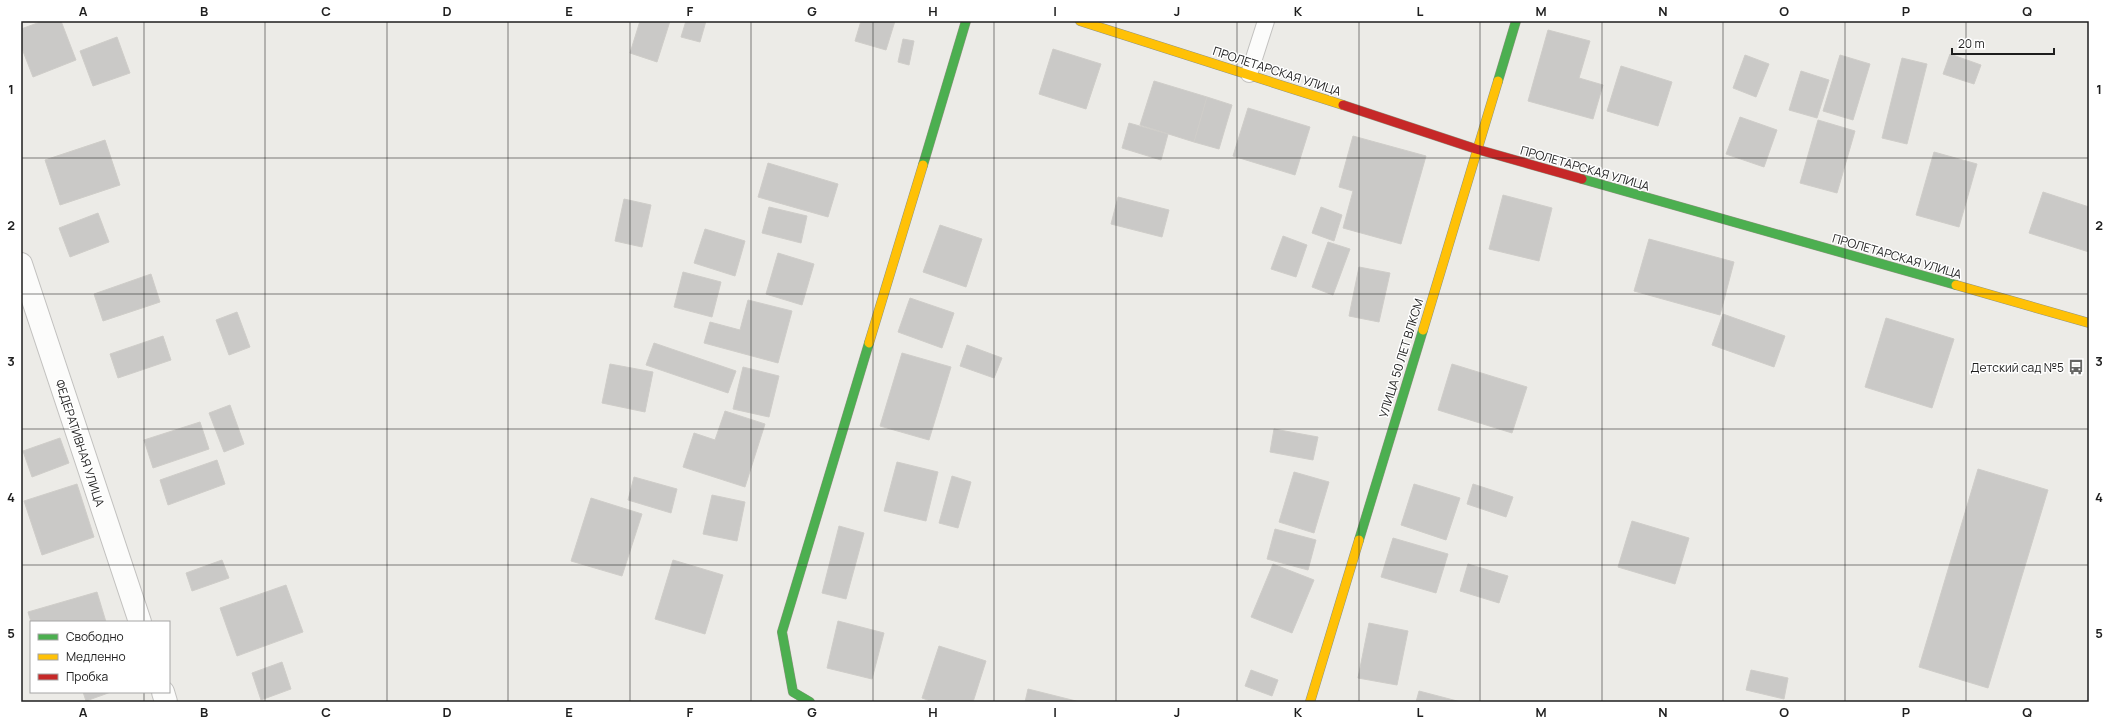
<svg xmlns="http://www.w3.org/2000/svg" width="2110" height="723" viewBox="0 0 2110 723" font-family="Manrope,sans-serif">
<rect width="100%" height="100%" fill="#ecebe7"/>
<g fill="#cac9c7" stroke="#cfcdc9">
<polygon points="43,21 61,21 76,60 33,77 21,46 21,29"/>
<polygon points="640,21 670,21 657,62 630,53"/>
<polygon points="686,21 706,21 700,42 681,37"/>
<polygon points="861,21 895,21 886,50 855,41"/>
<polygon points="1548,30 1590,41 1579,78 1603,85 1593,119 1528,101"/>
<polygon points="117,37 130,73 93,86 80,51"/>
<polygon points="903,39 914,41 909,65 898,62"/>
<polygon points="1053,49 1101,64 1086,109 1039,94"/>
<polygon points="1950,54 1981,65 1974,84 1943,74"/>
<polygon points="1745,55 1769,64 1756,97 1733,88"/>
<polygon points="1840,55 1870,64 1853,120 1823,111"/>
<polygon points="1902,58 1927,64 1907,144 1882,138"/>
<polygon points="1621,66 1672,82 1658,126 1607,111"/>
<polygon points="1801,71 1829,80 1817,118 1789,110"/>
<polygon points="1154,81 1207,97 1194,142 1140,125"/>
<polygon points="1207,97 1232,105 1219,149 1194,142"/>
<polygon points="1248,108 1310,127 1295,175 1233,156"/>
<polygon points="1740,117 1777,130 1764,167 1726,154"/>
<polygon points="1818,120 1855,131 1837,193 1800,183"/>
<polygon points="1129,123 1168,134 1161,160 1122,148"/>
<polygon points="1353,136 1426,156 1401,244 1343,228 1353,191 1339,187"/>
<polygon points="105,140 120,185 60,205 45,160"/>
<polygon points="1934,152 1977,164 1959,227 1916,215"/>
<polygon points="768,163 838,184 828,217 758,197"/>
<polygon points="2043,192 2089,207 2089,252 2029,233"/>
<polygon points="1503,195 1552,208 1539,261 1489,249"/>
<polygon points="1118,197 1169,210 1162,237 1111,224"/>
<polygon points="624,199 651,205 642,247 615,241"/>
<polygon points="769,207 807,216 801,243 762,233"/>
<polygon points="1321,207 1342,215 1334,241 1312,233"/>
<polygon points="98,213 109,242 70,257 59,228"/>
<polygon points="940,225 982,239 966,287 923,272"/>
<polygon points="705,229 745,241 735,276 694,263"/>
<polygon points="1283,236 1307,245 1296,277 1271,269"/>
<polygon points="1649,239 1734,262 1720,315 1634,291"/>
<polygon points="1328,242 1350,249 1333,295 1312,287"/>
<polygon points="778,253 814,264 802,305 766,294"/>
<polygon points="1359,267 1390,273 1379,322 1349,316"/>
<polygon points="683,272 721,282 712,317 674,307"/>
<polygon points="151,274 160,302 103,321 94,294"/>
<polygon points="910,298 954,313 942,348 898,332"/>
<polygon points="748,300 792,311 778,363 704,343 710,322 740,330"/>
<polygon points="237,312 250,347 229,355 216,320"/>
<polygon points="1723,314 1785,336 1774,367 1712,345"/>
<polygon points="1886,318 1954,339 1932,408 1865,387"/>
<polygon points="163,336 171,360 118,378 110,354"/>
<polygon points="654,343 736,371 728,393 646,365"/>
<polygon points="967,345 1002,358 994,378 960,366"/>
<polygon points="902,353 951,367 929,440 880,426"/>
<polygon points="610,364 653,372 645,412 602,403"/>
<polygon points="1452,364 1527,387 1512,433 1438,410"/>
<polygon points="743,367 779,376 769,417 733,409"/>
<polygon points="230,405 244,444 224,452 209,413"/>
<polygon points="725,411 765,424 745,487 683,467 694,433 715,440"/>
<polygon points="200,422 209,449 153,468 144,440"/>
<polygon points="1274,429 1318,437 1313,460 1270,452"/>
<polygon points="60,438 69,463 32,477 23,451"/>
<polygon points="217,460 225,484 168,505 160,480"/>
<polygon points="897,462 938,472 926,521 884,511"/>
<polygon points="1978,469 2048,490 1988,688 1919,667"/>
<polygon points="1294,472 1329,482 1314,533 1279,522"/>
<polygon points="952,476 971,482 958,528 939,523"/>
<polygon points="634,477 677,489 671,513 628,500"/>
<polygon points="77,484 94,537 42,555 24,501"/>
<polygon points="1414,484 1460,498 1446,540 1401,525"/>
<polygon points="1473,484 1513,497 1506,517 1467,504"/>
<polygon points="712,495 745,502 737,541 703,534"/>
<polygon points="591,498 642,514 622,576 571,561"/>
<polygon points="1632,521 1689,538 1675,584 1618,567"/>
<polygon points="839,526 864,533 846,599 822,593"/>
<polygon points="1275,529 1316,540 1308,570 1267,559"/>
<polygon points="1393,538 1448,554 1436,593 1381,577"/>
<polygon points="222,560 229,578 192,591 186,573"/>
<polygon points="673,560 723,575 705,634 655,619"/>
<polygon points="1273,564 1314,580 1292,633 1251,617"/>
<polygon points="1468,564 1508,576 1499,603 1460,591"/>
<polygon points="286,585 303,632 237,656 220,608"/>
<polygon points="97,592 106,622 31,622 28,612"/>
<polygon points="838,621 884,633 872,679 827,668"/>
<polygon points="1369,623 1408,631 1397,685 1358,678"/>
<polygon points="939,646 986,661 973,702 933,702 922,698"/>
<polygon points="282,662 291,689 261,700 252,673"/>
<polygon points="1251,670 1278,680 1272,696 1245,686"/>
<polygon points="1751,670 1788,678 1784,699 1746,690"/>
<polygon points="1028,689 1080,702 1025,702"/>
<polygon points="1419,691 1461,702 1416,702"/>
<polygon points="83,692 111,692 86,701"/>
</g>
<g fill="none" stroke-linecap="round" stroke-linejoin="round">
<defs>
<polyline id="lane" points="1249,74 1266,21"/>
<g id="street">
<polyline points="21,264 140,622"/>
<polyline points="163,692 166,702"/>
</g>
<g id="fast">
<polyline points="1498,81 1516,21"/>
<polyline points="923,165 966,21"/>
<polyline points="1582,179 1956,285"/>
<polyline points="1359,540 1423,330"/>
<polyline points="810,702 793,692 782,632 869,343"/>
</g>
<g id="slow">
<polyline points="1080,21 1343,105"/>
<polyline points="1956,285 2089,323"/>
<polyline points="1423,330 1498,81"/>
<polyline points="869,343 923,165"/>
<polyline points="1310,702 1359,540"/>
</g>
<polyline id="jam" points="1343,105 1476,149 1582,179"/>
</defs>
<use href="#lane" stroke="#c2c1bf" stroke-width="18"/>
<use href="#street" stroke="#c2c1bf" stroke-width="24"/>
<use href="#fast" stroke="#909481" stroke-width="10"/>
<use href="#slow" stroke="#909481" stroke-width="10"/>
<use href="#jam" stroke="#909481" stroke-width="10"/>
<use href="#lane" stroke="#fcfcfb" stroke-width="16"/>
<use href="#street" stroke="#fcfcfb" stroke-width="22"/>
<use href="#fast" stroke="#4caf50" stroke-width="9"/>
<use href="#slow" stroke="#ffc107" stroke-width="9"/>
<use href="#jam" stroke="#c62828" stroke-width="9"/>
</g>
<path fill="none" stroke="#1e1e1e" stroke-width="1" stroke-opacity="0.55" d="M144,21V622M265,21V702M387,21V702M508,21V702M630,21V702M751,21V702M873,21V702M994,21V702M1116,21V702M1237,21V702M1359,21V702M1480,21V702M1602,21V702M1723,21V702M1845,21V702M1966,21V702M21,158H2089M21,294H2089M21,429H2089M21,565H2089M144,692V702"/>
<defs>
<symbol id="bus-bare" viewBox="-9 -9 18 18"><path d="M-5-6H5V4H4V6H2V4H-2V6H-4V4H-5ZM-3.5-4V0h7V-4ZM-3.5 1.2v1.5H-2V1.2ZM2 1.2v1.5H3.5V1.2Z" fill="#666664" stroke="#fff" stroke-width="2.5" paint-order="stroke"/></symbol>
</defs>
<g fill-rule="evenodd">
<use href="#bus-bare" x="2065" y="356" width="22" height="22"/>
</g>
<g text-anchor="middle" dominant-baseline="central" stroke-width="3" stroke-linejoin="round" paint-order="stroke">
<g font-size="12" fill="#1e1e1e" stroke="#fff">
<text transform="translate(1277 71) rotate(18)">ПРОЛЕТАРСКАЯ УЛИЦА</text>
<text transform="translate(1585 168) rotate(16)">ПРОЛЕТАРСКАЯ УЛИЦА</text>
<text transform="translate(1897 256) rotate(16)">ПРОЛЕТАРСКАЯ УЛИЦА</text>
<text transform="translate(1401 358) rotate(-73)">УЛИЦА 50 ЛЕТ ВЛКСМ</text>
<text transform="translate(80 443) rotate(72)">ФЕДЕРАТИВНАЯ УЛИЦА</text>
</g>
<g font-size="12" fill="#1e1e1e" stroke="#fff" text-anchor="end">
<text x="2064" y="367">Детский сад №5</text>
</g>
</g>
<rect width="2110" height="723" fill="none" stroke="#ffffff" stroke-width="44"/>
<rect x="30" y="621" width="140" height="72" fill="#ffffff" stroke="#a5a5a5"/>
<rect x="38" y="634" width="20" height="6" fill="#4caf50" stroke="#a5a5a5"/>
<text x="66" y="641" font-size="12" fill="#1e1e1e">Свободно</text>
<rect x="38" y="654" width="20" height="6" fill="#ffc107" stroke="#a5a5a5"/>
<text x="66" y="661" font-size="12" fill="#1e1e1e">Медленно</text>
<rect x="38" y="674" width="20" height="6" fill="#c62828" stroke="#a5a5a5"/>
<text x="66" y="681" font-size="12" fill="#1e1e1e">Пробка</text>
<path d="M1952 48v6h102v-6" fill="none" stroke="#1e1e1e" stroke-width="2"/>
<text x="1958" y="48" font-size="12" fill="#1e1e1e" stroke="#ffffff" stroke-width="3" paint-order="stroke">20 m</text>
<rect x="22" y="22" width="2066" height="679" fill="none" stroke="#1e1e1e" stroke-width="1.5"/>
<g font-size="13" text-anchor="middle" font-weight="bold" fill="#1e1e1e">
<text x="83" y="16">A</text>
<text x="204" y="16">B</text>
<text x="326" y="16">C</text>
<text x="447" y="16">D</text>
<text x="569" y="16">E</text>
<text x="690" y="16">F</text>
<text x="812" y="16">G</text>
<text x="933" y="16">H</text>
<text x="1055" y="16">I</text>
<text x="1177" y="16">J</text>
<text x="1298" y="16">K</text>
<text x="1420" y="16">L</text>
<text x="1541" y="16">M</text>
<text x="1663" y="16">N</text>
<text x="1784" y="16">O</text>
<text x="1906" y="16">P</text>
<text x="2027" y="16">Q</text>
<text x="11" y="94">1</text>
<text x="2099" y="94">1</text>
<text x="11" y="230">2</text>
<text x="2099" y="230">2</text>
<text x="11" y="366">3</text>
<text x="2099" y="366">3</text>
<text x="11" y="502">4</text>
<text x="2099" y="502">4</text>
<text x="11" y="638">5</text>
<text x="2099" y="638">5</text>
<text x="83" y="717">A</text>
<text x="204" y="717">B</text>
<text x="326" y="717">C</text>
<text x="447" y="717">D</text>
<text x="569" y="717">E</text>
<text x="690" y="717">F</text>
<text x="812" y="717">G</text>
<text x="933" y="717">H</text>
<text x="1055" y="717">I</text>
<text x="1177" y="717">J</text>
<text x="1298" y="717">K</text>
<text x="1420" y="717">L</text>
<text x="1541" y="717">M</text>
<text x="1663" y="717">N</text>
<text x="1784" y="717">O</text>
<text x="1906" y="717">P</text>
<text x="2027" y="717">Q</text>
</g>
</svg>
